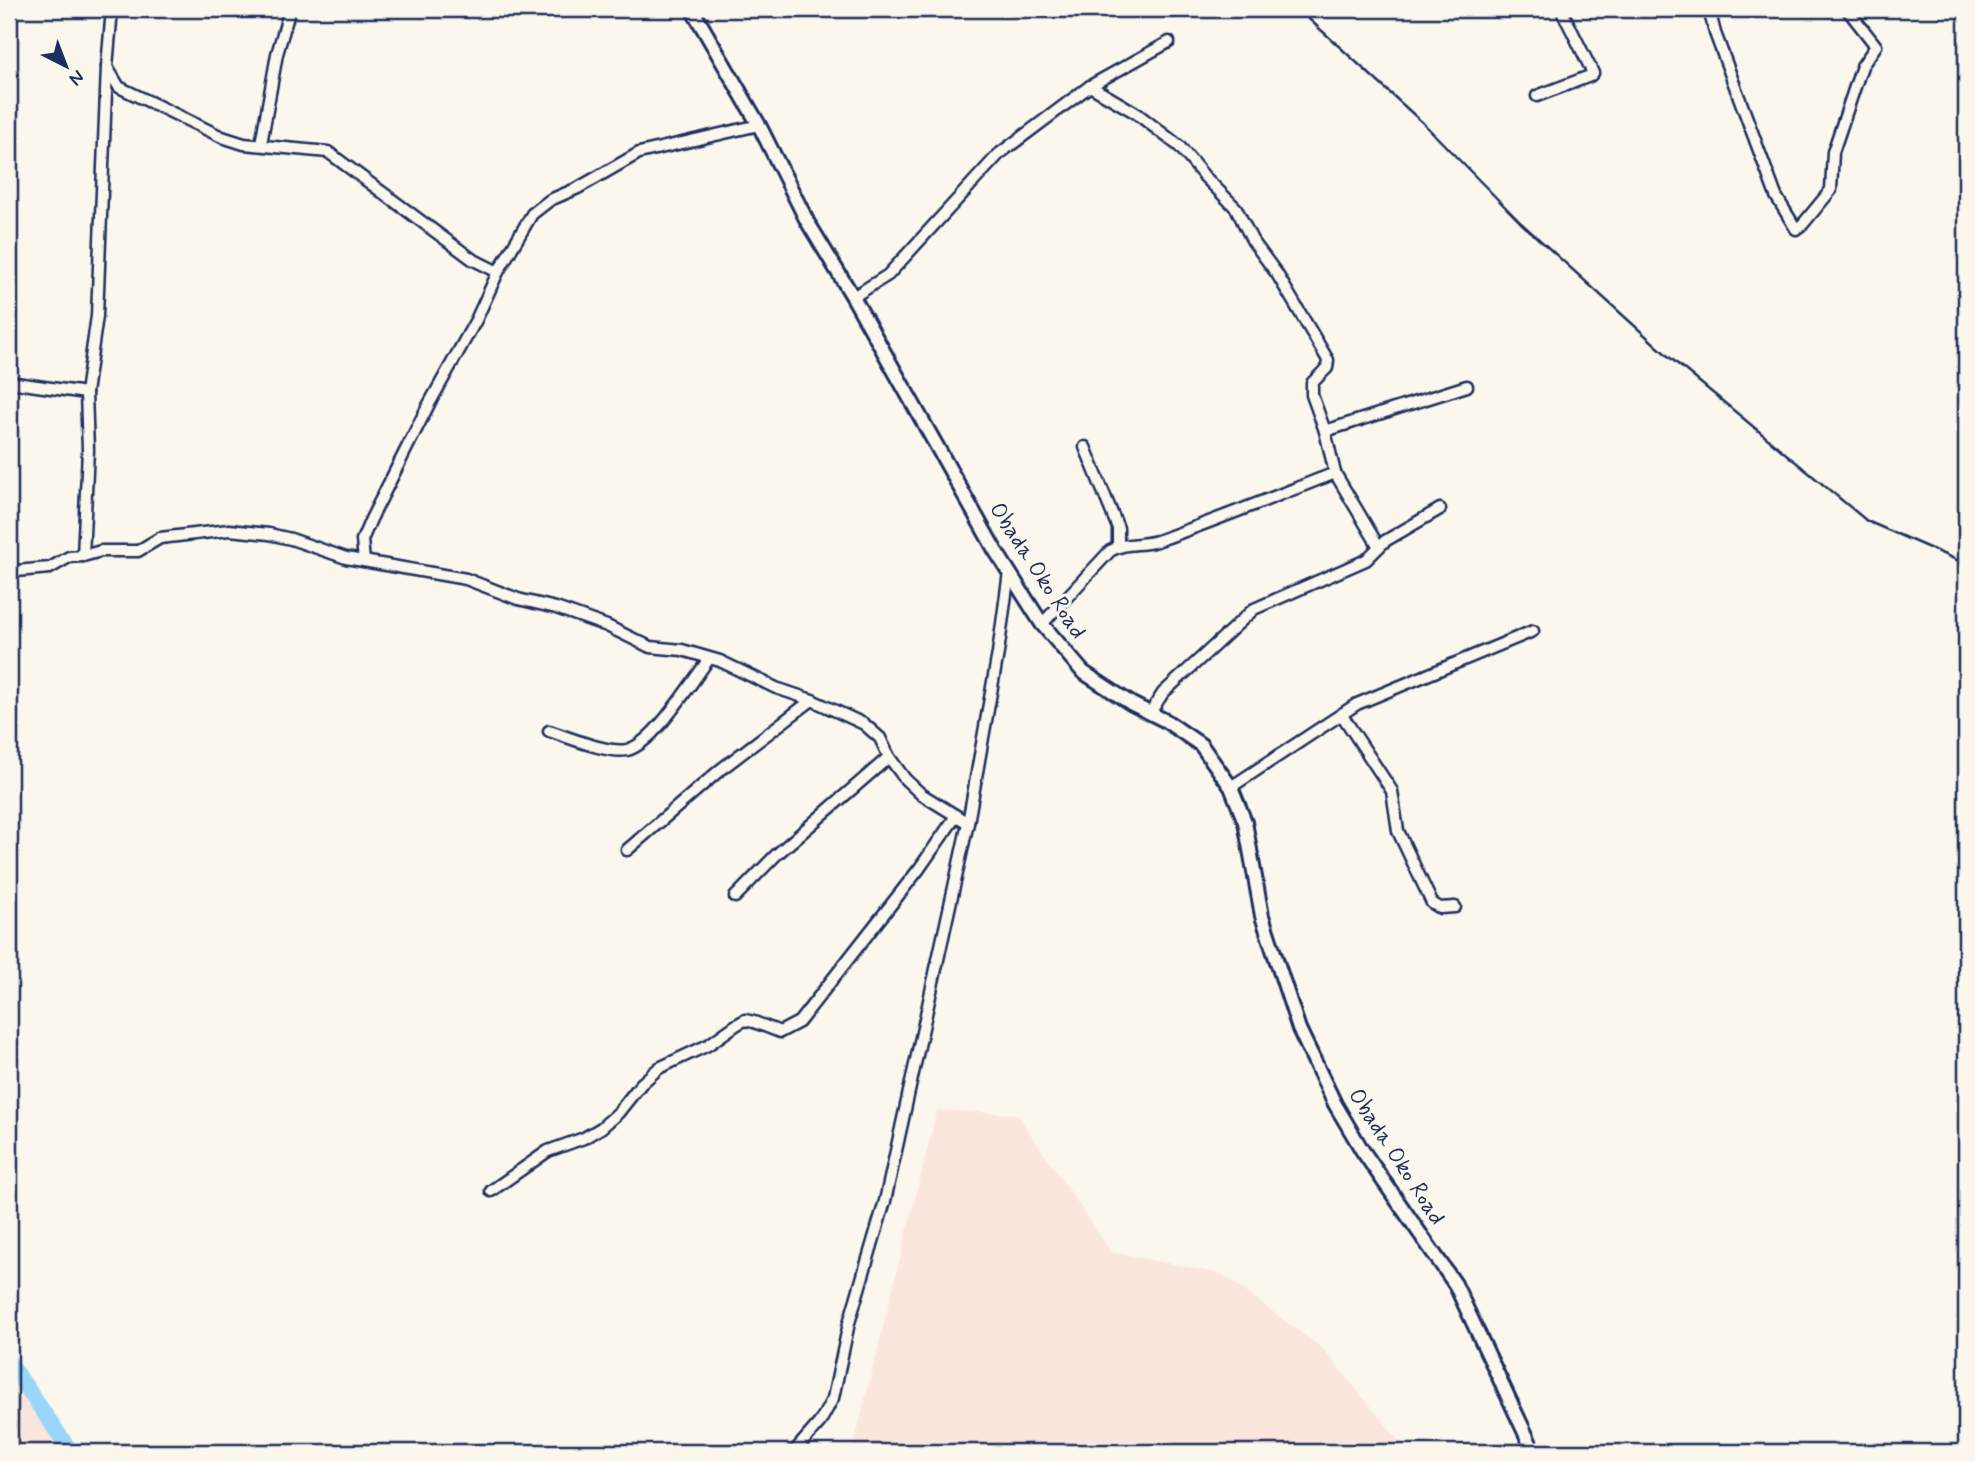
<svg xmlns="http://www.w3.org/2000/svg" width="1975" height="1461" viewBox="0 0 1975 1461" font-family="Mynerve,sans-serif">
<rect width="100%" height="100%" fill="#fbf7ec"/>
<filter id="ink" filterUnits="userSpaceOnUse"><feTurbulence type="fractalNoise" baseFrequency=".0143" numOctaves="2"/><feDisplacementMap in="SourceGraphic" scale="14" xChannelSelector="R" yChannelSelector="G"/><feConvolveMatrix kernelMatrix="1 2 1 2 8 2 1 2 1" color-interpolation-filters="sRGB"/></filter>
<g filter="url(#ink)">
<g fill="#fbe6de">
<polygon points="937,1110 1017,1114 1111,1252 1222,1274 1323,1349 1401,1443 1381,1452 852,1452"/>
<polygon points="9,1359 74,1452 9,1452"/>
</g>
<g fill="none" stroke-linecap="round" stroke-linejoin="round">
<polyline stroke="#98d5f9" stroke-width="16" points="9,1362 71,1452"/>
<defs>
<g id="minor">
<polyline points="112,9 107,67 119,87 222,137 244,144 328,152 472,259 498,272"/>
<polyline points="1709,9 1715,33 1776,196 1796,229 1803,224 1831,190 1833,152 1862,66 1876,46 1847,9"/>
<polyline points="1090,86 1136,113 1179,146 1204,176 1236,208 1252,240 1277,274 1328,360 1327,368 1312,383 1312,395 1325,431 1335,473 1379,547"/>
<polyline points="1537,96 1590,76 1593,73 1561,9"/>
<polyline points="261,144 277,54 290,9"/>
<polyline points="853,297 888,275 999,154 1090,86 1169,42"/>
<polyline points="9,382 86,393 97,316 107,67"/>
<polyline points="1325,431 1467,386"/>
<polyline points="1085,447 1118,528 1118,546"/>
<polyline points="83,556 88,450 86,393"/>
<polyline points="364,561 362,540 371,519 428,406 476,320 498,272 532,214 550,200 578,188 639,153 759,125"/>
<polyline points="9,570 16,571 50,568 69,557 83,556 101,551 138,551 160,538 229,530 269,534 291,539 346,558 466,579 518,599 556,608 607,626 650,647 682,650 720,661 776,688 812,700 864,724 880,738 889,757 905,779 921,794 968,823"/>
<path d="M1042,624L1110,551C1124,542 1141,546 1157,541C1217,520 1276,496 1335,473"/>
<polyline points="1150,713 1163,693 1254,609 1366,560 1385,541 1440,509"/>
<polyline points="1342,715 1392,791 1398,831 1432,903 1440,908 1455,907"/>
<path d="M549,731C568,737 608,754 627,750C654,744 692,681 709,659"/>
<polyline points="1231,787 1357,704 1533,631"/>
<polyline points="627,850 720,770 812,700"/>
<polyline points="735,897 776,855 889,757"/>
<polyline points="491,1191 548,1151 584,1138 601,1128 618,1113 641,1084 659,1068 708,1045 736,1025 745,1020 754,1022 780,1032 799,1022 919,869 956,816"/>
<polyline points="794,1452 820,1422 833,1398 849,1323 885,1201 968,823 998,653 1009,572"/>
</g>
<polyline id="major" points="692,9 759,125 807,221 853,297 995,550 1042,624 1083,672 1132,704 1166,721 1201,745 1231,787 1245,822 1262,916 1299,1029 1335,1104 1362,1150 1455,1284 1534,1452"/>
</defs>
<use href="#minor" stroke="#1b2f5e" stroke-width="15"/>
<use href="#major" stroke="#1b2f5e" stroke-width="18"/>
<use href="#minor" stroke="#fbf7ec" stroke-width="10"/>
<use href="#major" stroke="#fbf7ec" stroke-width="12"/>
<polyline stroke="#1b2f5e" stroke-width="2.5" points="1298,9 1423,123 1521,223 1668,356 1867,521 1966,564"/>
</g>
</g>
<g text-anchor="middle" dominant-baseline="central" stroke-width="6" stroke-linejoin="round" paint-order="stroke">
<g font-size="23" fill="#1b2f5e" stroke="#fbf7ec">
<text transform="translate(1037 571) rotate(57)">Obada Oko Road</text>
<text transform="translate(1396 1157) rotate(57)">Obada Oko Road</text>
</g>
</g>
<rect width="1975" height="1461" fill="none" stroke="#fbf7ec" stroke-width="35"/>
<rect x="18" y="18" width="1940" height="1426" fill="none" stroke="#1b2f5e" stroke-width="2.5" filter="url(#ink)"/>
<g transform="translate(66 66) rotate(138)" stroke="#fbf7ec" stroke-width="5" paint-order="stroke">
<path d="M0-5L12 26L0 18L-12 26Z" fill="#1b2f5e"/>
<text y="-10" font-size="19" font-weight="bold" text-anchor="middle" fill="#1b2f5e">N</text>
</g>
</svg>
